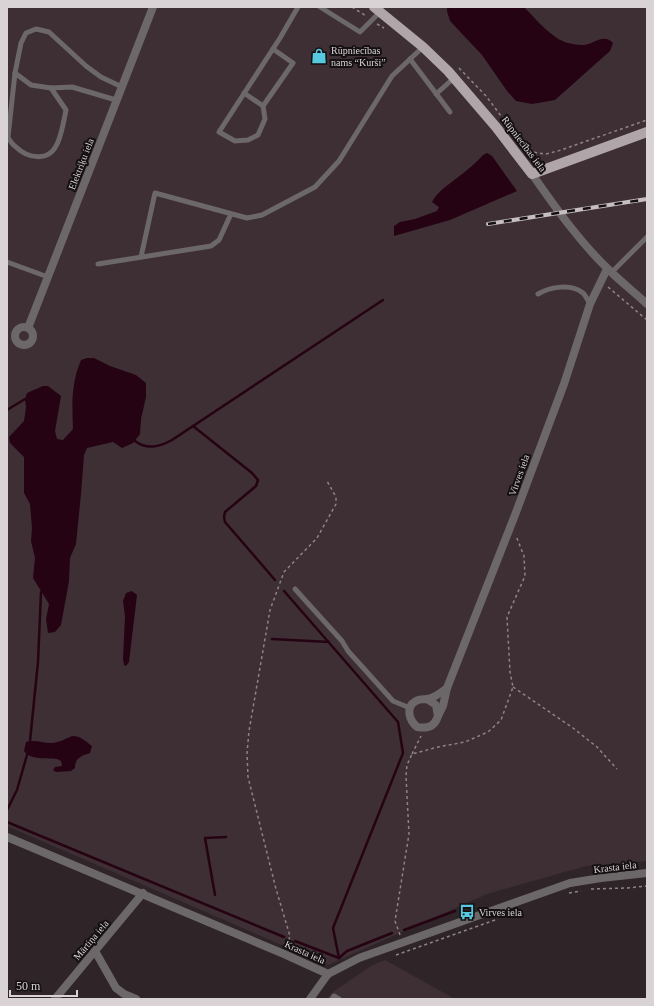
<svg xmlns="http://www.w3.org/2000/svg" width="654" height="1006" viewBox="0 0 654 1006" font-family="'Times New Roman',serif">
<rect width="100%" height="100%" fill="#2f2528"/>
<g fill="#3e2f35">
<polygon points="7,7 647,7 647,861 586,866 487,894 328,965 7,826"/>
<polygon points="385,960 455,999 326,999 333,992 371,966"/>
</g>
<g fill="#260312">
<path d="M447,7H524C535,18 552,39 568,43C572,44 579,45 584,45C594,44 604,33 613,43L610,51L555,100L532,104L516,101L507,91L482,55L450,21L447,11Z"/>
<path d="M487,153L492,156L517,191L450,220L394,236V226L400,222L415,219L437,211L439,207L432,202C438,191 448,185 457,178C466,171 475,164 483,155Z"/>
<path d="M87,358H94L110,366L136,375L146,383V397L141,419L140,434L133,443L122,448L113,442L87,448L84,455L81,494L76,544L70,558L69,581L61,625L55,632L48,633L46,619L49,604L33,578L35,558L31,541L32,528L30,504L24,493V457L10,443L9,437L24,421L26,407L25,399L27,393L43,386H48L61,396L55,431L57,439L63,440L73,429C72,404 71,384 81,360Z"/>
<polygon points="132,591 137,595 129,662 126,666 124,665 123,659 125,616 123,601 126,593"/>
<path d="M72,736C81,736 85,741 92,746L90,753C81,756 75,758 75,768L71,771L56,772L53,770L55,767L62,766L61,761L57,759C47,758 30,760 24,751L26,742C35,739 42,743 51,743C59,743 65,739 72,736Z"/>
</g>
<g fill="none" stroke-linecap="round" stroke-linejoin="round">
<g stroke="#260312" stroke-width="2.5">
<polyline points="7,410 25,399"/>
<polyline points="193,426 252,473 258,480 256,486 225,512 224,517 225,522 275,580"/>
<path d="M135,441C147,450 159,447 172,440L383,300"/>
<polyline points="284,591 398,722 403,753 333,928 339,958"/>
<polyline points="272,639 329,642"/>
<polyline points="30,741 38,662 41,592"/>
<polyline points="7,810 17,790 27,755"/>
<polyline points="7,822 284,937"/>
<polyline points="215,895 205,838 226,837"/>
<polyline points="404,930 455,911"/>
<polyline points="295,941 339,958"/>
<polyline points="339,958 347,951 392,933"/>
</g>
<g stroke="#8c8486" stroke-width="1.5" stroke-dasharray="3 3" stroke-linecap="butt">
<polyline points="352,7 366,16"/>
<polyline points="377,24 384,28"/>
<polyline points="459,68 486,96 526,149 537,153 546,154 558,151 647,120"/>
<polyline points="608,287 647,320"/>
<polyline points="513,687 573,728 597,747 617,769"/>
<polyline points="412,754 421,736"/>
<polyline points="591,889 627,888 647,886"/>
<polyline points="569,893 581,891"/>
<polyline points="400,935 395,921 409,834 406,776 407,765 412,754 438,747 465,742 488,732 501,720 513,687 510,672 507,617 525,576 524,556 516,536"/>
<polyline points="287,946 290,936 276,889 248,777 247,753 249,731 270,610 284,572 317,538 336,504 336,497 327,481"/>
<polyline points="396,955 498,919"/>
</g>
<g stroke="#6c6768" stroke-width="5">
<polyline points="320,7 360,32 380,12"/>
<polyline points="410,59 450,112"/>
<polyline points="15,73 31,85 51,88 72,87 116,100"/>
<path d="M51,88L66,110C64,120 61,138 56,146C48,162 27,158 16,147C13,145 10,141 8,137L15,73L21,43L26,33L36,29L49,32L86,66L101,77L122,87"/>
<polyline points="244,93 263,106 265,119 258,135 248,140 235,141 219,132 280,38 298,7"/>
<polyline points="436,94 454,78"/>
<polyline points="263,106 293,63 273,49"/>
<polyline points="141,257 155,193 247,218 262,215 315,187 339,161 392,76 423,47"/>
<polyline points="7,262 48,277"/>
<polyline points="98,264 211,246 219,240 231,214"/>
<polyline points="612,272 647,237"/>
<path d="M538,294C550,287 571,283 583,293C586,296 588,301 590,304"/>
<polyline points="295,589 342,641 348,651 393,701 410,708"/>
<polyline points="332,999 334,996 339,999"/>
</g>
<g stroke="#6c6768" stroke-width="8">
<path d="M532,174C555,207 579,241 608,269C620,281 634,292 647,304"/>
<circle cx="24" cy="336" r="9"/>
<polyline points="28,328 153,7"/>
<path d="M427,699L436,705L438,716C435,726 428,729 417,727C409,720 405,707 416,701C420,698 424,700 428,699C435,697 442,692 447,688"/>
<polyline points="438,716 443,706 447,688 515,515 564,384 590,304 607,269"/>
<polyline points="7,837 284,954 328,974"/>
<polyline points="95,951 116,988 124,994 136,999"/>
<polyline points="55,999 143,893"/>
<polyline points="310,999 328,974 359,958 570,883 601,878 647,873"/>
</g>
<polyline stroke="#b0a5a8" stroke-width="10" points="374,7 423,47 448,71 496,127 532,174 647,132"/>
<defs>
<polyline id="rail" points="488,224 647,199"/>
</defs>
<use href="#rail" stroke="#c6bec0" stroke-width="4"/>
<use href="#rail" stroke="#141011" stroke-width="2.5" stroke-dasharray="8" stroke-linecap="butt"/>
</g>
<defs>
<symbol id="shop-bare" viewBox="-9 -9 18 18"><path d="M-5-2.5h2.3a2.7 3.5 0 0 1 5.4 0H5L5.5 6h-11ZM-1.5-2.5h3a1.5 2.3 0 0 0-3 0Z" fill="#56c9e1" stroke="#141011" stroke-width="2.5" paint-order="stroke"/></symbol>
<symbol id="bus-bare" viewBox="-9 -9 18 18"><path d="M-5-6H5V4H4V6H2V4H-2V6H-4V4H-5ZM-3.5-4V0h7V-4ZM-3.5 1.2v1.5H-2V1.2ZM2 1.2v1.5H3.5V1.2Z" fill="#56c9e1" stroke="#141011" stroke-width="2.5" paint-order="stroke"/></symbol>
</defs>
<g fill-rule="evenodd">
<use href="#shop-bare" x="308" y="45" width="22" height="22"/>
<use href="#bus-bare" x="456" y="901" width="22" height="22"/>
</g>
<g text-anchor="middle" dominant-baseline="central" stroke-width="4" stroke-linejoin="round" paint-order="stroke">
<g font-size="10" fill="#dad3d5" stroke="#141011" text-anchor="start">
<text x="331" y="50">Rūpniecības<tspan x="331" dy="12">nams “Kurši”</tspan></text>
<text x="479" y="912">Virves iela</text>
</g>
<g font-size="10" fill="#dad3d5" stroke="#141011">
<text transform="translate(524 144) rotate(53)">Rūpniecības iela</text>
<text transform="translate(81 164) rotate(-69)">Elektriķu iela</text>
<text transform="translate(519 475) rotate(-70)">Virves iela</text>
<text transform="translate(615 867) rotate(-7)">Krasta iela</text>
<text transform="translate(91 940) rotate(-50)">Mārtiņa iela</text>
<text transform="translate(305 952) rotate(24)">Krasta iela</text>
</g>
</g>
<rect width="654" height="1006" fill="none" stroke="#dad3d5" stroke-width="16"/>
<path d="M10 990v6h67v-6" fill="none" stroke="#dad3d5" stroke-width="2"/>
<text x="16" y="990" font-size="12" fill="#dad3d5" stroke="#141011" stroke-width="3" paint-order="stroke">50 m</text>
</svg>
